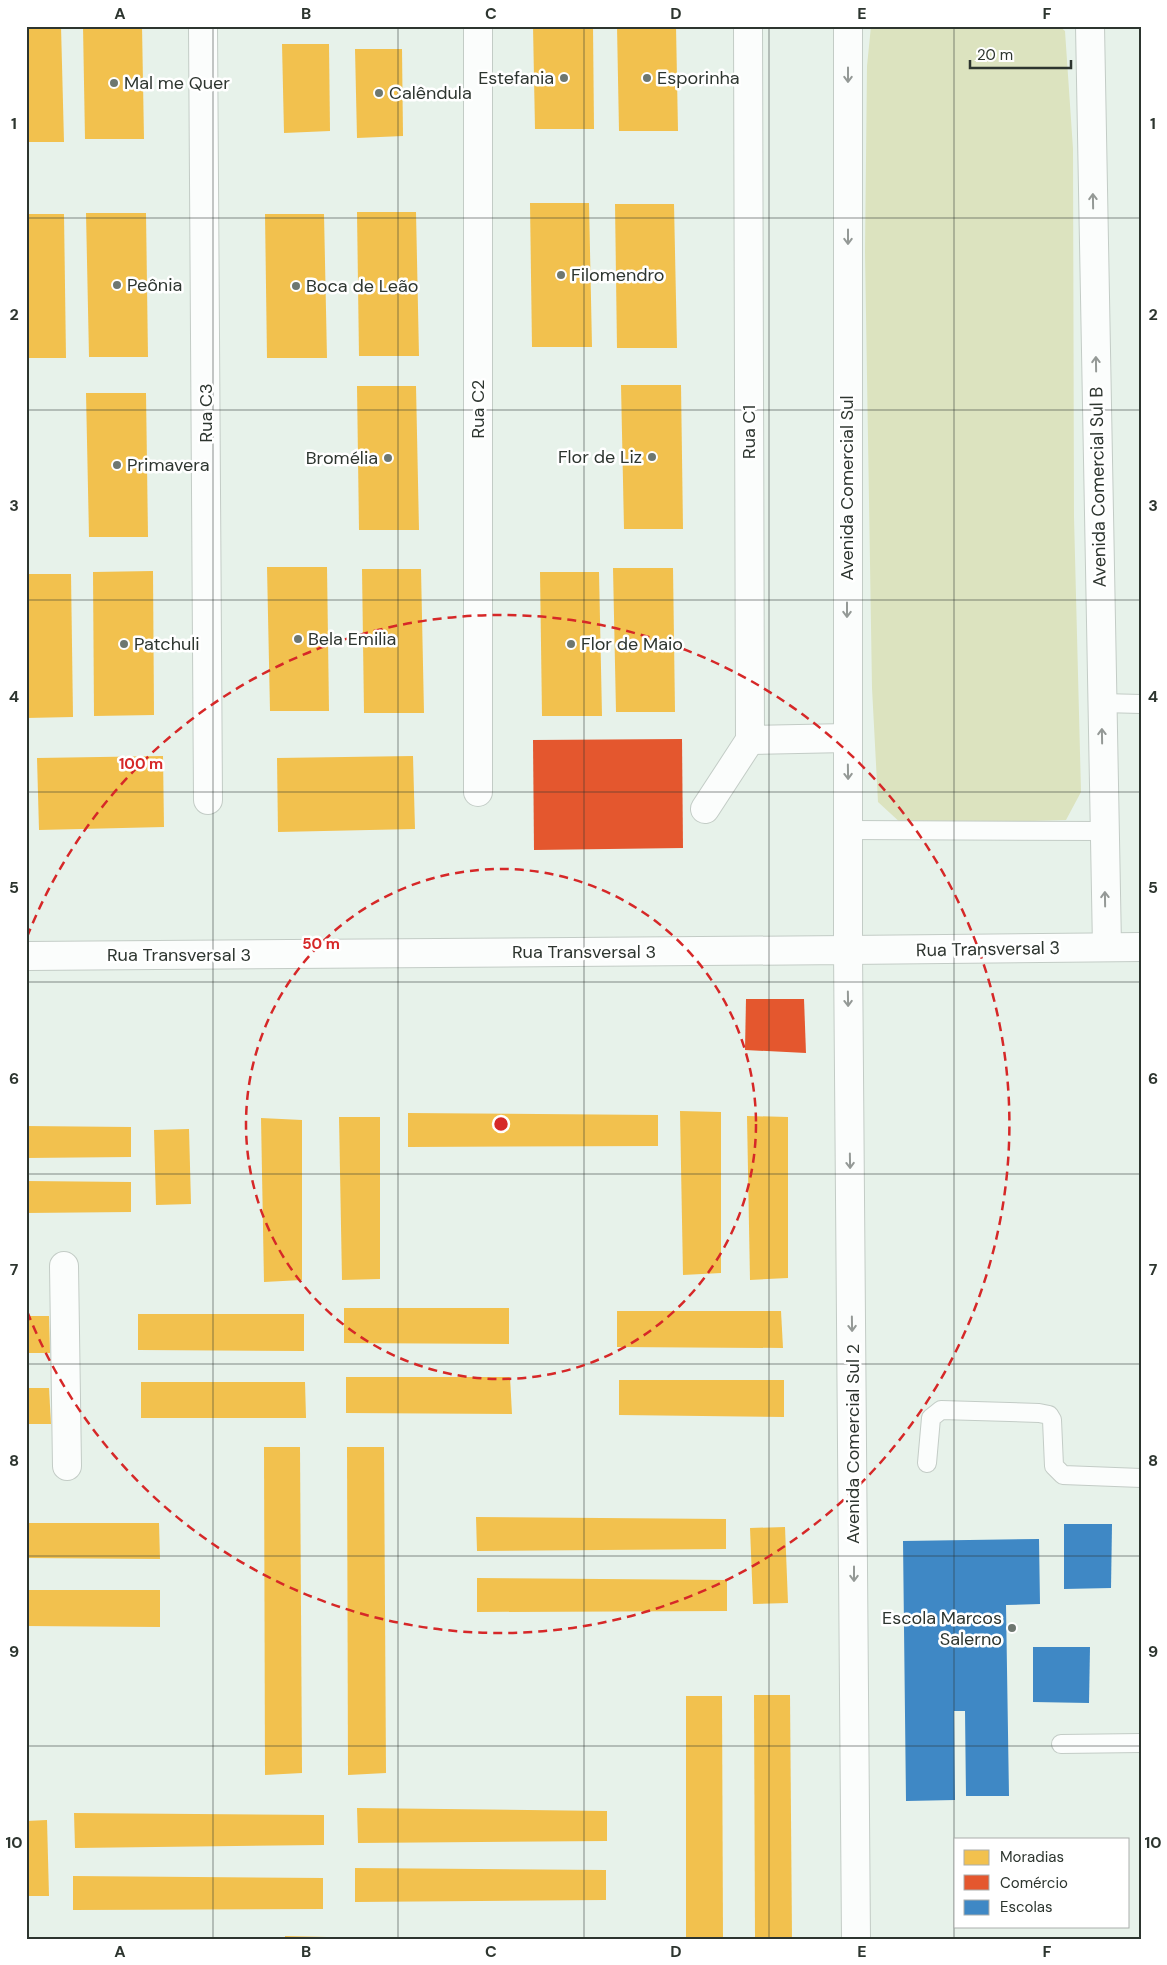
<svg xmlns="http://www.w3.org/2000/svg" width="1167" height="1965" viewBox="0 0 1167 1965" font-family="'DM Sans',sans-serif">
<rect width="100%" height="100%" fill="#e7f2ea"/>
<polygon fill="#dce3bf" points="871,26 1059,26 1065,31 1073,149 1074,517 1081,792 1066,820 903,825 878,802 872,688 865,252 867,66"/>
<g fill="#f2c14e">
<polygon points="26,26 61,26 64,142 26,142"/>
<polygon points="83,26 142,26 144,139 85,139"/>
<polygon points="533,26 593,26 594,129 535,129"/>
<polygon points="617,26 676,26 678,131 619,131"/>
<polygon points="282,44 329,44 330,131 284,133"/>
<polygon points="355,49 402,49 403,136 357,138"/>
<polygon points="530,203 589,203 592,347 532,347"/>
<polygon points="615,204 674,204 677,348 617,348"/>
<polygon points="357,212 416,212 419,356 359,356"/>
<polygon points="86,213 146,213 148,357 89,357"/>
<polygon points="26,214 64,214 66,358 26,358"/>
<polygon points="265,214 324,214 327,358 267,358"/>
<polygon points="621,385 681,385 683,529 624,529"/>
<polygon points="357,386 416,386 419,530 359,530"/>
<polygon points="86,393 146,393 148,537 89,537"/>
<polygon points="267,567 327,567 329,711 270,711"/>
<polygon points="613,568 673,568 675,712 616,712"/>
<polygon points="362,569 421,569 424,713 364,713"/>
<polygon points="153,571 154,715 94,716 93,572"/>
<polygon points="540,572 599,572 602,716 542,716"/>
<polygon points="26,574 71,574 73,717 26,718"/>
<polygon points="163,756 164,827 39,830 37,758"/>
<polygon points="413,756 415,829 278,832 277,758"/>
<polygon points="680,1111 721,1112 721,1273 683,1275"/>
<polygon points="408,1113 658,1115 658,1146 408,1147"/>
<polygon points="747,1116 788,1117 788,1278 750,1280"/>
<polygon points="339,1117 380,1117 380,1279 342,1280"/>
<polygon points="261,1118 302,1120 302,1280 264,1282"/>
<polygon points="26,1126 131,1127 131,1157 26,1158"/>
<polygon points="189,1129 191,1204 156,1205 154,1130"/>
<polygon points="26,1181 131,1182 131,1212 26,1213"/>
<polygon points="344,1308 509,1308 509,1344 344,1343"/>
<polygon points="617,1311 781,1311 783,1348 617,1347"/>
<polygon points="138,1314 304,1314 304,1351 138,1350"/>
<polygon points="26,1316 49,1316 50,1353 26,1353"/>
<polygon points="346,1377 510,1377 512,1414 346,1413"/>
<polygon points="619,1380 784,1380 784,1417 619,1415"/>
<polygon points="141,1382 305,1382 306,1418 141,1418"/>
<polygon points="26,1388 49,1388 51,1424 26,1424"/>
<polygon points="264,1447 300,1447 302,1773 265,1775"/>
<polygon points="347,1447 384,1447 386,1773 348,1775"/>
<polygon points="476,1517 726,1519 726,1549 477,1551"/>
<polygon points="26,1523 159,1523 160,1559 26,1558"/>
<polygon points="785,1527 788,1603 753,1604 750,1528"/>
<polygon points="477,1578 727,1580 727,1611 477,1612"/>
<polygon points="26,1590 160,1590 160,1627 26,1626"/>
<polygon points="754,1695 790,1695 792,1939 755,1939"/>
<polygon points="686,1696 722,1696 723,1939 686,1939"/>
<polygon points="357,1808 607,1811 607,1841 358,1843"/>
<polygon points="74,1813 324,1815 324,1845 75,1848"/>
<polygon points="47,1820 49,1896 26,1896 26,1821"/>
<polygon points="355,1868 606,1870 606,1900 355,1902"/>
<polygon points="73,1876 323,1878 323,1909 73,1910"/>
<polygon points="285,1936 327,1937 327,1939 285,1939"/>
</g>
<g fill="#e4572e">
<polygon points="682,739 683,848 534,850 533,740"/>
<polygon points="746,999 804,999 806,1053 745,1050"/>
</g>
<g fill="#3f88c5">
<polygon points="1064,1524 1112,1524 1111,1588 1064,1589"/>
<polygon points="1039,1539 1040,1604 1006,1605 1009,1796 966,1796 965,1711 954,1711 955,1800 906,1801 903,1541"/>
<polygon points="1033,1647 1090,1647 1089,1703 1033,1702"/>
</g>
<g fill="none" stroke-linecap="round" stroke-linejoin="round">
<defs>
<g id="service">
<polyline points="1102,703 1141,704"/>
<polyline points="849,830 1104,831"/>
<polyline points="927,1463 931,1418 941,1410 1039,1413 1049,1415 1052,1420 1054,1466 1063,1475 1141,1478"/>
<polyline points="1061,1744 1141,1743"/>
</g>
<g id="minor">
<polyline points="203,26 208,800"/>
<polyline points="478,26 478,792"/>
<polyline points="748,26 750,740 847,738"/>
<polyline points="705,809 750,740"/>
<polyline points="26,956 848,950 856,1939"/>
<polyline points="64,1266 67,1466"/>
</g>
<g id="tertiary">
<polyline points="848,26 848,950 1141,947"/>
<polyline points="1090,26 1107,947"/>
</g>
</defs>
<use href="#service" stroke="#c3ccc6" stroke-width="20"/>
<use href="#minor" stroke="#c3ccc6" stroke-width="30"/>
<use href="#tertiary" stroke="#c3ccc6" stroke-width="30"/>
<use href="#service" stroke="#fbfdfc" stroke-width="18"/>
<use href="#minor" stroke="#fbfdfc" stroke-width="28"/>
<use href="#tertiary" stroke="#fbfdfc" stroke-width="28"/>
</g>
<defs><path id="oneway-shaft" d="M-6 0H5M1.5-3L5.5 0L1.5 3" fill="none" stroke-width="1.6" stroke-linecap="round" stroke-linejoin="round" transform="scale(1.25)"/></defs>
<g stroke="#949996">
<use href="#oneway-shaft" transform="translate(848 75) rotate(90)"/>
<use href="#oneway-shaft" transform="translate(1093 201) rotate(-91)"/>
<use href="#oneway-shaft" transform="translate(848 237) rotate(90)"/>
<use href="#oneway-shaft" transform="translate(1096 364) rotate(-91)"/>
<use href="#oneway-shaft" transform="translate(847 610) rotate(90)"/>
<use href="#oneway-shaft" transform="translate(1102 736) rotate(-91)"/>
<use href="#oneway-shaft" transform="translate(848 772) rotate(89)"/>
<use href="#oneway-shaft" transform="translate(1105 899) rotate(-91)"/>
<use href="#oneway-shaft" transform="translate(848 999) rotate(89)"/>
<use href="#oneway-shaft" transform="translate(850 1161) rotate(89)"/>
<use href="#oneway-shaft" transform="translate(852 1324) rotate(89)"/>
<use href="#oneway-shaft" transform="translate(854 1574) rotate(90)"/>
</g>
<path fill="none" stroke="#2d352f" stroke-width="1" stroke-opacity="0.55" d="M213,26V1939M398,26V1939M584,26V1939M769,26V1939M954,26V1939M26,218H1141M26,410H1141M26,600H1141M26,792H1141M26,982H1141M26,1174H1141M26,1364H1141M26,1556H1141M26,1746H1141"/>
<g fill="none" stroke="#d62828" stroke-width="2.5" stroke-dasharray="9 6">
<circle cx="501" cy="1124" r="255"/>
<path d="M27 937A509 509 0 1 1 27 1311"/>
</g>
<g fill="#6e7770" stroke="#fff" stroke-width="2">
<circle cx="564" cy="78" r="5"/>
<circle cx="647" cy="78" r="5"/>
<circle cx="114" cy="83" r="5"/>
<circle cx="379" cy="93" r="5"/>
<circle cx="561" cy="275" r="5"/>
<circle cx="117" cy="285" r="5"/>
<circle cx="296" cy="286" r="5"/>
<circle cx="652" cy="457" r="5"/>
<circle cx="388" cy="458" r="5"/>
<circle cx="117" cy="465" r="5"/>
<circle cx="298" cy="639" r="5"/>
<circle cx="124" cy="644" r="5"/>
<circle cx="571" cy="644" r="5"/>
<circle cx="1012" cy="1628" r="5"/>
</g>
<g text-anchor="middle" dominant-baseline="central" stroke-width="5" stroke-linejoin="round" paint-order="stroke">
<g font-size="18" fill="#2d352f" stroke="#fff" text-anchor="start">
<text x="554" y="78" text-anchor="end">Estefania</text>
<text x="657" y="78">Esporinha</text>
<text x="124" y="83">Mal me Quer</text>
<text x="389" y="93">Calêndula</text>
<text x="571" y="275">Filomendro</text>
<text x="127" y="285">Peônia</text>
<text x="306" y="286">Boca de Leão</text>
<text x="642" y="457" text-anchor="end">Flor de Liz</text>
<text x="378" y="458" text-anchor="end">Bromélia</text>
<text x="127" y="465">Primavera</text>
<text x="308" y="639">Bela Emilia</text>
<text x="134" y="644">Patchuli</text>
<text x="581" y="644">Flor de Maio</text>
<text x="1002" y="1618" text-anchor="end">Escola Marcos<tspan x="1002" dy="21">Salerno</tspan></text>
</g>
<g font-size="18" fill="#2d352f" stroke="#fff">
<text transform="translate(478 409) rotate(-90)">Rua C2</text>
<text transform="translate(206 413) rotate(-90)">Rua C3</text>
<text transform="translate(749 432) rotate(-90)">Rua C1</text>
<text transform="translate(1098 487) rotate(-91)">Avenida Comercial Sul B</text>
<text transform="translate(847 488) rotate(-90)">Avenida Comercial Sul</text>
<text transform="translate(988 949) rotate(-1)">Rua Transversal 3</text>
<text x="584" y="952">Rua Transversal 3</text>
<text x="179" y="955">Rua Transversal 3</text>
<text transform="translate(853 1444) rotate(-90)">Avenida Comercial Sul 2</text>
</g>
</g>
<circle cx="501" cy="1124" r="8" fill="#d62828" stroke="#fff" stroke-width="2.5"/>
<g font-size="15" text-anchor="middle" font-weight="bold" fill="#d62828" stroke="#fff" stroke-width="5" stroke-linejoin="round" paint-order="stroke">
<text x="141" y="769">100 m</text>
<text x="321" y="949">50 m</text>
</g>
<rect width="1167" height="1965" fill="none" stroke="#ffffff" stroke-width="55"/>
<rect x="954" y="1838" width="175" height="90" fill="#ffffff" stroke="#abaeac"/>
<rect x="964" y="1850" width="25" height="15" fill="#f2c14e" stroke="#abaeac"/>
<text x="1000" y="1862" font-size="15" fill="#2d352f">Moradias</text>
<rect x="964" y="1875" width="25" height="15" fill="#e4572e" stroke="#abaeac"/>
<text x="1000" y="1888" font-size="15" fill="#2d352f">Comércio</text>
<rect x="964" y="1900" width="25" height="15" fill="#3f88c5" stroke="#abaeac"/>
<text x="1000" y="1912" font-size="15" fill="#2d352f">Escolas</text>
<path d="M970 60v8h101v-8" fill="none" stroke="#2d352f" stroke-width="2.5"/>
<text x="977" y="60" font-size="15" fill="#2d352f" stroke="#ffffff" stroke-width="4" paint-order="stroke">20 m</text>
<rect x="28" y="28" width="1112" height="1910" fill="none" stroke="#2d352f" stroke-width="2"/>
<g font-size="16" text-anchor="middle" font-weight="bold" fill="#2d352f">
<text x="120" y="19">A</text>
<text x="306" y="19">B</text>
<text x="491" y="19">C</text>
<text x="676" y="19">D</text>
<text x="862" y="19">E</text>
<text x="1047" y="19">F</text>
<text x="14" y="129">1</text>
<text x="1153" y="129">1</text>
<text x="14" y="320">2</text>
<text x="1153" y="320">2</text>
<text x="14" y="511">3</text>
<text x="1153" y="511">3</text>
<text x="14" y="702">4</text>
<text x="1153" y="702">4</text>
<text x="14" y="893">5</text>
<text x="1153" y="893">5</text>
<text x="14" y="1084">6</text>
<text x="1153" y="1084">6</text>
<text x="14" y="1275">7</text>
<text x="1153" y="1275">7</text>
<text x="14" y="1466">8</text>
<text x="1153" y="1466">8</text>
<text x="14" y="1657">9</text>
<text x="1153" y="1657">9</text>
<text x="14" y="1848">10</text>
<text x="1153" y="1848">10</text>
<text x="120" y="1957">A</text>
<text x="306" y="1957">B</text>
<text x="491" y="1957">C</text>
<text x="676" y="1957">D</text>
<text x="862" y="1957">E</text>
<text x="1047" y="1957">F</text>
</g>
</svg>
